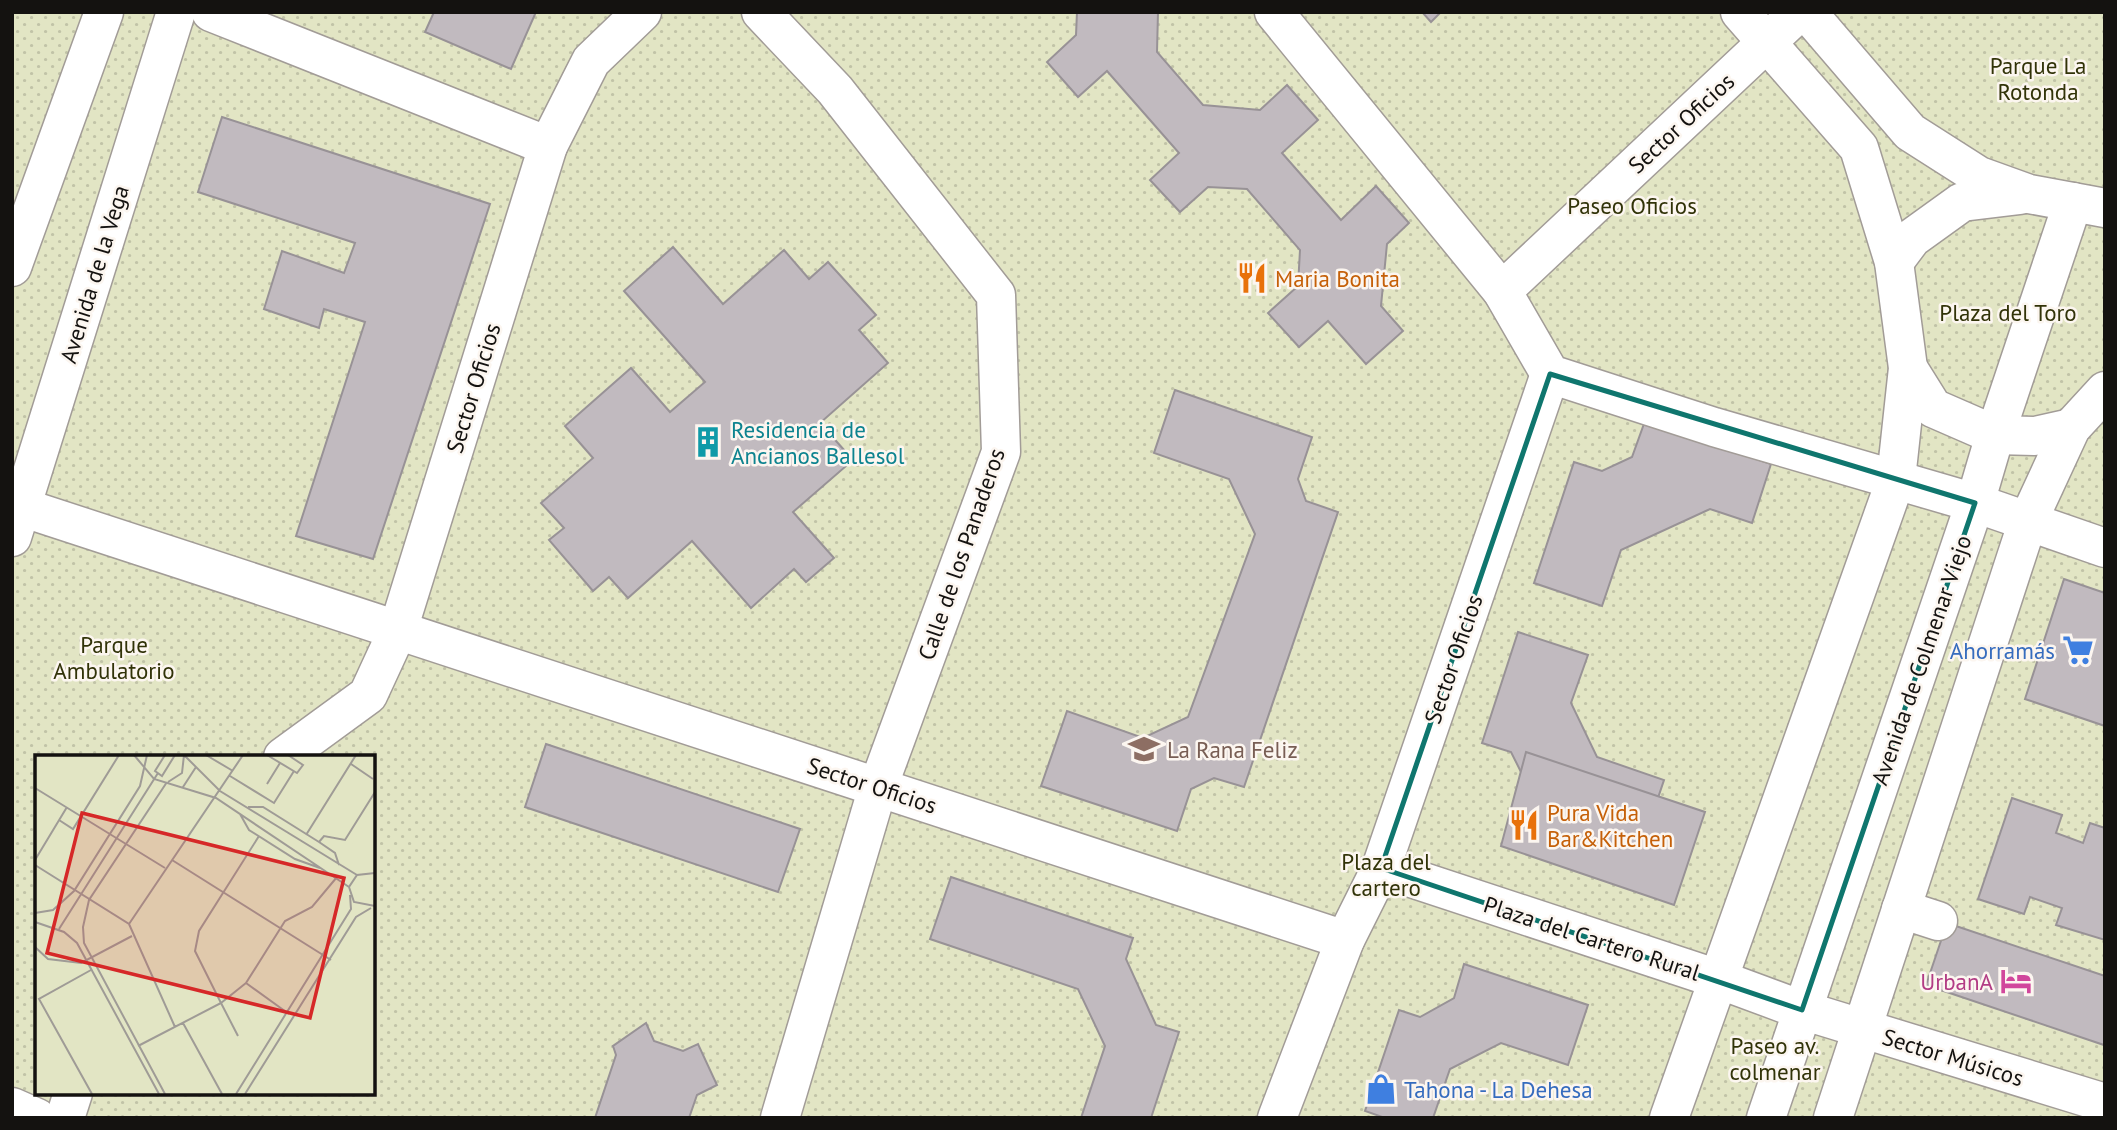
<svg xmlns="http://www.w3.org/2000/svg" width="2117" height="1130" viewBox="0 0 2117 1130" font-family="'PT Sans',sans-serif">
<defs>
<pattern id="park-dots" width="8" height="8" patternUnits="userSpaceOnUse" patternTransform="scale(1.75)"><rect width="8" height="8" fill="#e2e5c4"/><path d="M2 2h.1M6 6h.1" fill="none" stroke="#c1c3a7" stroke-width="1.8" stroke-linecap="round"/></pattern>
</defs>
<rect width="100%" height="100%" fill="#fcf6f0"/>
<path fill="url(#park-dots)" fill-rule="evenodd" d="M12,12H2105V1118H12ZM37,757H373V1093H37Z"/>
<g fill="#c1babf" stroke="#989296" stroke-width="2">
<polygon points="434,12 536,12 511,69 425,32"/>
<polygon points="1077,12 1158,12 1157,52 1203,105 1260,110 1287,85 1318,120 1282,153 1341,220 1376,186 1409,223 1387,244 1381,306 1403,331 1366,364 1328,321 1299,347 1268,313 1298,286 1300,250 1247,189 1208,187 1180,212 1150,180 1179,153 1107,71 1078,97 1047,62 1076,35"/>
<polygon points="1422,12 1441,12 1431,22"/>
<polygon points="222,117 490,204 373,559 296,536 365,322 324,309 319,328 264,309 282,251 344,273 355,243 198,192"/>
<polygon points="673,247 723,304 784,250 809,279 828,262 876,315 859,330 888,363 820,423 853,460 793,512 834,558 806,582 794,569 751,608 692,541 628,598 609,577 593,591 549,540 564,528 541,503 593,458 565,426 631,368 670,412 705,382 624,291"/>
<polygon points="1175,390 1312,437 1298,479 1306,501 1338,512 1244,787 1214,778 1191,789 1177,831 1041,786 1067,711 1143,738 1188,717 1255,534 1229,479 1154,453"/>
<polygon points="1645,421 1771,464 1752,523 1710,509 1621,550 1602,606 1534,583 1574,462 1602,471 1632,457"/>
<polygon points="2064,579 2105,593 2105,726 2025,699"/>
<polygon points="1518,632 1588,655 1571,703 1597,757 1664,780 1641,848 1516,806 1525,780 1511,752 1482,743"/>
<polygon points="546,744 800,829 778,892 525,807"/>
<polygon points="1526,752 1705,812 1674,905 1501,846"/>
<polygon points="2012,798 2062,815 2056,833 2083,843 2090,823 2105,828 2105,940 2056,925 2062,908 2030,897 2024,914 1978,899"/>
<polygon points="951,877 1133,938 1126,959 1156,1025 1179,1032 1151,1118 1081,1118 1105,1046 1078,989 930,939"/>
<polygon points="1947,923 2105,976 2104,1045 1926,985"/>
<polygon points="1464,964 1588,1005 1568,1065 1501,1043 1450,1069 1433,1118 1385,1118 1365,1111 1399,1010 1420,1017 1454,998"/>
<polygon points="646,1023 654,1041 683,1051 698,1044 717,1085 697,1095 689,1118 595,1118 616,1055 613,1046"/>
</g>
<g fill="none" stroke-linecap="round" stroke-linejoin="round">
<defs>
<g id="minor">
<polyline points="211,12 548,146 398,630 368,695 283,757"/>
<polyline points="761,12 835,90 996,295 1001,452 878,787 780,1118"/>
<polyline points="1274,12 1502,291 1550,374 1714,427 1975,503 2105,548"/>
<polyline points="1807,12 1910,132 1979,176 2029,194 2105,208"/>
<polyline points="548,146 591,61 642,12"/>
<polyline points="1894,262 1912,238 1962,202 2020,195"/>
<polyline points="12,267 104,12"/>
<polyline points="1502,291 1799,12"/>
<polyline points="1908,368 1933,408 1995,435 2035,436 2071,428"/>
<polyline points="12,504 1345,940"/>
<polyline points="12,537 176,12"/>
<polyline points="1381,868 1718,979 1802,1010 2105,1103"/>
<polyline points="1901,909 1938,921"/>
<polyline points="12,1107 37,1118"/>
<polyline points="65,1118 73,1093"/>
<polyline points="1277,1118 1345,940 1381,868 1550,374"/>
<polyline points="1669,1118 1896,479 1908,368 1894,262 1859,148 1740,12"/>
<polyline points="1766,1118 1975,503 1995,435 2073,202"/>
<polyline points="1833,1118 2028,521 2071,428 2105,391"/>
</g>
</defs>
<use href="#minor" stroke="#a29c97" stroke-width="41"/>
<use href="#minor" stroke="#fff" stroke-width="38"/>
</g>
<path fill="none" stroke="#0f766e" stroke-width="5" stroke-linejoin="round" d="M1550,374L1975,503L1802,1010L1381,868Z"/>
<defs>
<symbol id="restaurant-bare" viewBox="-9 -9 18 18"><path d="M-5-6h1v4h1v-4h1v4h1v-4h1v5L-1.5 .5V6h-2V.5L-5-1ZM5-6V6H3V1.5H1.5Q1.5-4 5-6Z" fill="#e8710a" stroke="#fcf6f0" stroke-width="2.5" paint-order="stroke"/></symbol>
<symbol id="building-bare" viewBox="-9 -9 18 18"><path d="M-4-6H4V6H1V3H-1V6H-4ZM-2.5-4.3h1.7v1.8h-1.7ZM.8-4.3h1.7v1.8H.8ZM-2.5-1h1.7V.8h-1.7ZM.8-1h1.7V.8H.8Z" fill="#0f9aa8" stroke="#fcf6f0" stroke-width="2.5" paint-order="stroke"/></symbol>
<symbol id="supermarket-bare" viewBox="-9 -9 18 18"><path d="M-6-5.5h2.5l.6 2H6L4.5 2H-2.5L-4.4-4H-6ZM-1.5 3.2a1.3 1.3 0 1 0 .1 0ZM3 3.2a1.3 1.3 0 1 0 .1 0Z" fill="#3f7fe0" stroke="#fcf6f0" stroke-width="2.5" paint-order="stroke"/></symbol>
<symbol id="school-bare" viewBox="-9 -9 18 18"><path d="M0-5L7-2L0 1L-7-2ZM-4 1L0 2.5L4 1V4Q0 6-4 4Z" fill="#8d6e63" stroke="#fcf6f0" stroke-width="2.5" paint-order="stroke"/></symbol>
<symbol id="hotel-bare" viewBox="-9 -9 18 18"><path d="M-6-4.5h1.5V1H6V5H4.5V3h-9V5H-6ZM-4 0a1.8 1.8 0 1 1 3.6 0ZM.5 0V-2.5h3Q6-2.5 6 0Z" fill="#d1479c" stroke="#fcf6f0" stroke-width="2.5" paint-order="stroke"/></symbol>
<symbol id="shop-bare" viewBox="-9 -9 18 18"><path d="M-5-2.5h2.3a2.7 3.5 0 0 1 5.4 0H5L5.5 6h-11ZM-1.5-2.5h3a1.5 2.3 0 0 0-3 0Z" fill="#3f7fe0" stroke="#fcf6f0" stroke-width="2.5" paint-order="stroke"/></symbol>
</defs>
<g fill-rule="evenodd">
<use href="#restaurant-bare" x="1230" y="256" width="44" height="44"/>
<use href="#building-bare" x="686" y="420" width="44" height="44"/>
<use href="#supermarket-bare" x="2056" y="628" width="44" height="44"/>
<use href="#school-bare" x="1122" y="727" width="44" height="44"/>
<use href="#restaurant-bare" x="1502" y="803" width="44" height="44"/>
<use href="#hotel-bare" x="1994" y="959" width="44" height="44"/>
<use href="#shop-bare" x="1359" y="1067" width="44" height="44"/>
</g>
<g text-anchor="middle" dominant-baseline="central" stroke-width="5" stroke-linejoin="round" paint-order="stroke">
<g font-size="23" fill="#313308" stroke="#fcf6f0">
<text x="2038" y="65">Parque La<tspan x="2038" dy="26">Rotonda</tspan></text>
<text x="1632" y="205">Paseo Oficios</text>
<text x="2008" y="312">Plaza del Toro</text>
<text x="114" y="644">Parque<tspan x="114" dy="26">Ambulatorio</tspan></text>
<text x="1386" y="861">Plaza del<tspan x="1386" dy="26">cartero</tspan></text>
<text x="1775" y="1045">Paseo av.<tspan x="1775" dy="26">colmenar</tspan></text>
</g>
<g font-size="23" fill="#141210" stroke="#fcf6f0">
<text transform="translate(1681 123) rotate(-43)">Sector Oficios</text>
<text transform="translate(94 274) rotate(-73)">Avenida de la Vega</text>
<text transform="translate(473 388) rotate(-73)">Sector Oficios</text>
<text transform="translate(961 554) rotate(-71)">Calle de los Panaderos</text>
<text transform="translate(1453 659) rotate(-71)">Sector Oficios</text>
<text transform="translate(1921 660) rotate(-71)">Avenida de Colmenar Viejo</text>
<text transform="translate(872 785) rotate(18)">Sector Oficios</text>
<text transform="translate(1592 938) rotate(18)">Plaza del Cartero Rural</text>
<text transform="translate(1953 1057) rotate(17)">Sector Músicos</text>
</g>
<g font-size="23" fill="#c56008" stroke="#fcf6f0" text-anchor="start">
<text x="1275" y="278">Maria Bonita</text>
<text x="1547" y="812">Pura Vida<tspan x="1547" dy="26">Bar&amp;Kitchen</tspan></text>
</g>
<g font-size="23" fill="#0d838f" stroke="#fcf6f0" text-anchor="start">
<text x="731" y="429">Residencia de<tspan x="731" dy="26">Ancianos Ballesol</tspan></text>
</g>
<g font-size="23" fill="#366cbe" stroke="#fcf6f0" text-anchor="end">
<text x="2055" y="650">Ahorramás</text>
<text x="1404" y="1089" text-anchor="start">Tahona - La Dehesa</text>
</g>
<g font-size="23" fill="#785e54" stroke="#fcf6f0" text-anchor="start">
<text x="1167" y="749">La Rana Feliz</text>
</g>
<g font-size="23" fill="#b23c85" stroke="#fcf6f0" text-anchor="end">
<text x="1993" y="981">UrbanA</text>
</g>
</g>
<g transform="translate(35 755)">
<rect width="340" height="340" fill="#fcf6f0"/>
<path d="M0,0H339V339H0Z" fill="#e2e5c4"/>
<path d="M319 134a12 12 0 1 1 24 0a12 12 0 1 1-24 0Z" fill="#e2e5c4"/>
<path d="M339,52V96L326,104L313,96ZM336,268L339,270V302L322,291Z" fill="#e2e5c4"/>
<path fill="none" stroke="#9f9b96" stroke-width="2" d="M99,0L119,24L181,43L314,132M130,0L120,16L127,21L140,0M149,0L185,36L322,120M171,0L198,16M232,0L262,18L268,10L253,0M316,9L338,24M195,21L239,48L259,16M133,27L147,18L149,0M232,29L245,8M148,32L161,12M0,33L130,113M213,52H228L284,87L300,98L304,110M205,59L214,75L260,104L285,113M24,65L38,74L84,0M271,80L321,0M284,87L289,81L310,85L340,37M0,105L32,52M137,105L296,205M0,110L94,169L140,272M340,118L322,120L314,132L319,147L340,151M0,158L18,155L39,136L105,31L112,0M0,167L29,177L42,188L124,339M94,169L208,0M24,174L123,18M0,192L13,204L46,208L97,181M56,215L4,244L57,339M254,259L211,228L250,166L277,152L302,122M148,268L187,339M203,281L186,248L211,228M103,291L186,248L160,196L164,176L224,81M130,339L49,188L48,172L54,145L132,27M201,339L316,154L315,140M210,339L321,162L336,153"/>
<path fill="#d62828" fill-opacity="0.15" stroke="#d62828" stroke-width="3.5" d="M47,58L309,123L275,263L12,198Z"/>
<rect width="340" height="340" fill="none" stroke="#141210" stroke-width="3.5"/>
</g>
<rect width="2117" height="1130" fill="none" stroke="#141210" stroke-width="28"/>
</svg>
